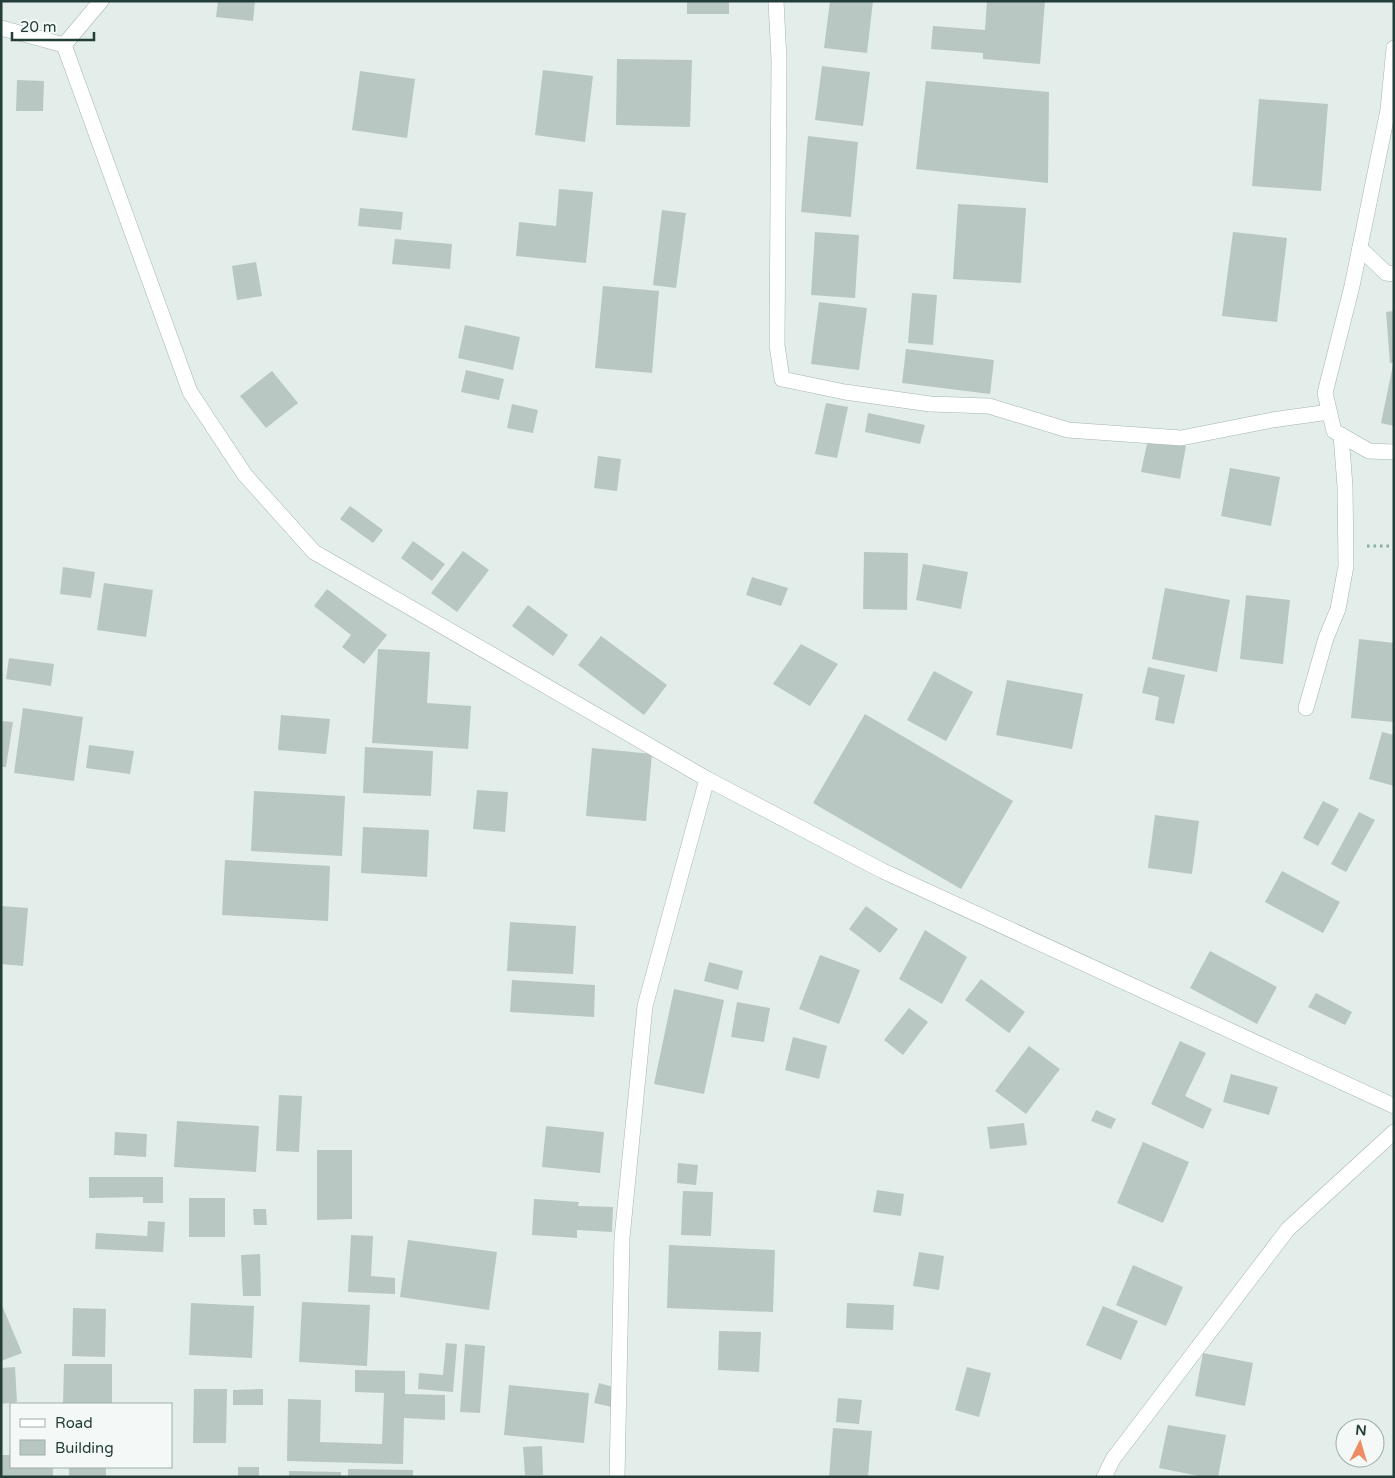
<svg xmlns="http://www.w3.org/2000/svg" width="1395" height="1478" viewBox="0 0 1395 1478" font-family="'Varela Round',sans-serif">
<rect width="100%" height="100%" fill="#e3ede9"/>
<g fill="#b9c7c2">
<polygon points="218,1 255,1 253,21 216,17"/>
<rect x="687" y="1" width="42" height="13"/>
<polygon points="830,1 873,1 867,53 824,48"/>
<polygon points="987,1 1045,1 1040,64 983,59 983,53 931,49 933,26 985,30"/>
<polygon points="617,59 692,60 690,127 616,125"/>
<polygon points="822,66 870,72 863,126 815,120"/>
<polygon points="543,70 593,76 585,142 535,135"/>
<polygon points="360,71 415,79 407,138 352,130"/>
<polygon points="17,80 44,81 43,111 16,111"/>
<polygon points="926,81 1049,92 1048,183 916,169"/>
<polygon points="1259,99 1328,104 1321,191 1252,186"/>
<polygon points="808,136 858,142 851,217 801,212"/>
<polygon points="559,189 593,192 586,263 516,256 519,222 556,226"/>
<polygon points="958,204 1026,208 1021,283 953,279"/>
<polygon points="360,208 403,212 401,230 358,226"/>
<polygon points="662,210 686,213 676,288 653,285"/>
<polygon points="815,232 859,235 855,298 811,295"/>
<polygon points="1233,232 1287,238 1277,322 1222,316"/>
<polygon points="395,239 452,244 450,269 392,264"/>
<polygon points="256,262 262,296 237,300 232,266"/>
<polygon points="603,286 659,291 652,373 595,368"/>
<polygon points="912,293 937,295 933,345 908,343"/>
<polygon points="819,302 867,308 859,370 811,364"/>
<polygon points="1394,311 1394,363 1390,363 1386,312"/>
<polygon points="465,325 520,337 513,370 458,358"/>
<polygon points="906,349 994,360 990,394 902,383"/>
<polygon points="1393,365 1394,365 1394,426 1381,423"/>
<polygon points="466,370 504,379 499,400 461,392"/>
<polygon points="272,371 298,403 266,428 240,396"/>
<polygon points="826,403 848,407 837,458 815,454"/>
<polygon points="512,404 538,410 533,433 507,428"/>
<polygon points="868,413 925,425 920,444 865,432"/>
<polygon points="1148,439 1186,446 1180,479 1141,472"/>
<polygon points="598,456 621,459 617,491 594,488"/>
<polygon points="1230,468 1280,477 1271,526 1221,516"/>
<polygon points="350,506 383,530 373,543 340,519"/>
<polygon points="413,541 445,564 432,581 401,558"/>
<polygon points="463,551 489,570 457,612 431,593"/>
<polygon points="864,552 908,553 907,610 863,609"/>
<polygon points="923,564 968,572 961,609 916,600"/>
<polygon points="63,567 95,572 91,598 60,594"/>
<polygon points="752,577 788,588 781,606 746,595"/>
<polygon points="104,583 153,590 146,637 97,630"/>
<polygon points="1165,588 1230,600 1217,672 1152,659"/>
<polygon points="327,589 387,635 364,664 342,647 351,635 314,606"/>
<polygon points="1246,595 1290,600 1283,664 1240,659"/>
<polygon points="528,605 568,635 553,656 512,626"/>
<polygon points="601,636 667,685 644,715 578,665"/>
<polygon points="1359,639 1394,643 1394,722 1351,718"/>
<polygon points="801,644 838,664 810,706 773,684"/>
<polygon points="378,649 430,652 427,703 471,706 468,749 372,743"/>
<polygon points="9,658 54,664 51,686 6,679"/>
<polygon points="1148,667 1185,675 1174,724 1155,720 1159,697 1142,693"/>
<polygon points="934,671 973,692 946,741 907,720"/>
<polygon points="1007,680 1083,694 1072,749 996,735"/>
<polygon points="23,708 83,717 74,781 14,773"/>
<polygon points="865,714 1013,801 961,889 813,803"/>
<polygon points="281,715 330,719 326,754 278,750"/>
<polygon points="1,721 13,722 6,767 1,767"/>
<polygon points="1382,732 1394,735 1394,786 1369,779"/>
<polygon points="89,745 134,751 130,774 86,768"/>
<polygon points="365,747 433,751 431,796 363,793"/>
<polygon points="592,748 652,754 646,821 586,816"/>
<polygon points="477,790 508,792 505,832 473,829"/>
<polygon points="254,791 345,796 342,856 251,851"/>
<polygon points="1323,801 1339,809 1318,846 1303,838"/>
<polygon points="1359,812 1375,820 1346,872 1331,864"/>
<polygon points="1155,815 1199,821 1192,874 1148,868"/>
<polygon points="363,827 429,830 427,877 361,873"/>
<polygon points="225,860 330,866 328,921 222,915"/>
<polygon points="1282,871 1340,902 1323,933 1265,902"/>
<polygon points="1,906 28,908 23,966 1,964"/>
<polygon points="866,906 898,929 880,953 849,929"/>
<polygon points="510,922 576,926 573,974 507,971"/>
<polygon points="925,930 967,957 942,1004 899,979"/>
<polygon points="1210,951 1277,987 1257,1024 1190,988"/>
<polygon points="820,955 860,970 839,1024 799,1009"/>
<polygon points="709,962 743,971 738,990 704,981"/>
<polygon points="981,979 1025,1012 1009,1033 965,1000"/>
<polygon points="512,980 595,985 594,1017 510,1012"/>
<polygon points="674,989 724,1000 704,1094 654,1084"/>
<polygon points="1316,993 1352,1012 1345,1025 1308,1007"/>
<polygon points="737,1002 770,1008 764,1042 731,1037"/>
<polygon points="909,1008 928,1022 903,1055 884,1040"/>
<polygon points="793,1037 827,1046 819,1079 785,1070"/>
<polygon points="1180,1041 1206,1053 1185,1096 1212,1109 1203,1129 1151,1104"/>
<polygon points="1029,1046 1060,1069 1026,1114 995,1091"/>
<polygon points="1231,1074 1278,1087 1269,1115 1223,1102"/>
<polygon points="279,1095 302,1096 299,1152 276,1151"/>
<polygon points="1096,1110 1116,1119 1111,1129 1091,1121"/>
<polygon points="177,1121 259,1126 256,1172 174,1167"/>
<polygon points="1024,1123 1027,1145 990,1149 987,1127"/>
<polygon points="546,1126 604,1132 600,1173 542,1167"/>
<polygon points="115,1132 147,1134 146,1157 114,1155"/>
<polygon points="1143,1142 1189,1162 1163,1223 1117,1203"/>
<polygon points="317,1150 352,1150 352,1219 317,1220"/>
<polygon points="678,1163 698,1165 696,1185 677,1183"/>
<polygon points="89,1177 163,1177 163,1203 143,1203 143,1197 89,1198"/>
<polygon points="877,1190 904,1194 901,1216 873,1212"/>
<polygon points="683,1191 713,1192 711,1236 681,1235"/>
<rect x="189" y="1198" width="36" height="39"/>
<polygon points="534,1199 579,1202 578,1206 613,1207 612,1232 577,1230 577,1238 532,1235"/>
<polygon points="253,1209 266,1209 267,1225 254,1225"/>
<polygon points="148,1221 165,1222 163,1252 95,1249 96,1233 147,1236"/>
<polygon points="351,1235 373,1236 371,1276 395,1278 395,1294 348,1292"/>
<polygon points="408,1240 497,1252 489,1310 400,1297"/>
<polygon points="669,1245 775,1250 773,1312 667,1308"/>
<polygon points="919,1252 944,1256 939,1290 913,1286"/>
<polygon points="260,1254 261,1296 243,1296 241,1255"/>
<polygon points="1133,1265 1183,1287 1166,1326 1116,1305"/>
<polygon points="302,1302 370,1305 367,1366 299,1362"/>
<polygon points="1,1303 22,1353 1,1361"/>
<polygon points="191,1303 254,1306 252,1358 189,1355"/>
<polygon points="847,1303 894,1305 893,1330 846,1328"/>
<polygon points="1103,1306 1138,1321 1121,1360 1086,1345"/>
<polygon points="73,1308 106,1309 105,1357 72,1356"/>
<polygon points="719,1331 761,1332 759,1372 718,1370"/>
<polygon points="446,1343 457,1344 453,1392 418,1389 419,1373 443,1375"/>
<polygon points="465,1344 485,1346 480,1413 460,1412"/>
<polygon points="1203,1353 1253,1363 1245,1406 1195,1396"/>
<polygon points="64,1364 112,1364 112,1404 63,1404"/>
<polygon points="15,1367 17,1402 1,1404 1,1368"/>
<polygon points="967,1367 991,1373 979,1417 955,1410"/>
<polygon points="355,1370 405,1371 405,1394 445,1395 445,1420 404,1418 403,1464 287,1461 288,1399 321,1400 320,1442 382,1444 384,1393 355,1392"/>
<polygon points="599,1383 617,1388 612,1407 594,1403"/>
<polygon points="509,1385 589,1393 584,1443 504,1435"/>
<polygon points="194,1389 227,1389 226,1443 193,1443"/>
<polygon points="263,1389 263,1405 233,1405 233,1390"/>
<polygon points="838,1398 862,1400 859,1424 836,1422"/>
<polygon points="1168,1425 1226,1435 1218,1477 1204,1477 1159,1468"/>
<polygon points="833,1428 872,1431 868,1477 829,1477"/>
<polygon points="542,1446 543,1475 525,1475 523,1447"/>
<polygon points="1,1455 11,1455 11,1467 53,1467 53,1476 1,1476"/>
<rect x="69" y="1467" width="37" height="10"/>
<rect x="238" y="1467" width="21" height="10"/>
<polygon points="348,1469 413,1470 413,1477 348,1477"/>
<polygon points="289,1471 341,1472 341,1477 289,1477"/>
</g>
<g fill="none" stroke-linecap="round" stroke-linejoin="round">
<defs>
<g id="minor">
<polyline points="776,1 779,60 777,345 782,379 845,392 930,404 989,406 1068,430 1181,438 1272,420 1329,412"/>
<polyline points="1,28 64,45 190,392 245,475 314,552 707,779 883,871 1394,1106"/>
<polyline points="64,45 101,1"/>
<polyline points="1394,48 1388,110 1352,286 1325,393 1334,431 1369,451 1394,452"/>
<polyline points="1360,248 1386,273 1394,274"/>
<polyline points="1306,708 1326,638 1338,609 1346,566 1345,486 1341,435"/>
<polyline points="617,1477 622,1238 645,1006 707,779"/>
<polyline points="1104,1477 1113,1459 1288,1229 1394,1132"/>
</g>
</defs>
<use href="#minor" stroke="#a6b5b0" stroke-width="16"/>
<polyline stroke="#85afa4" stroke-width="3" stroke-dasharray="2.5 4" stroke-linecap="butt" points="1367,546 1394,546"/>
<use href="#minor" stroke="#fff" stroke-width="15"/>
</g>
<rect width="1395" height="1478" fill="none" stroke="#233d38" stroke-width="5"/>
<rect x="10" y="1403" width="162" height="65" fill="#f4f9f7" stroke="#a0aeab"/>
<rect x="20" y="1419" width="25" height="8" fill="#ffffff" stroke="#a0aeab"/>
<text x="55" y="1428" font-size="15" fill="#233d38">Road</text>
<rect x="20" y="1440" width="25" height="15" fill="#b9c7c2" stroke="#a0aeab"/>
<text x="55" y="1453" font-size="15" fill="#233d38">Building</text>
<g transform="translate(1360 1443) rotate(5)"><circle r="24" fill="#f4f9f7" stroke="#a0aeab"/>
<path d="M0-4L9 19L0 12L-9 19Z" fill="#ed8b61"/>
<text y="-8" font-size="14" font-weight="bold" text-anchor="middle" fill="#233d38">N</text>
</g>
<path d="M12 32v8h82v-8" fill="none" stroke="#233d38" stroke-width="2.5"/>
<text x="20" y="32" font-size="15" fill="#233d38" stroke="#f4f9f7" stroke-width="4" paint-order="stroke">20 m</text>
</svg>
